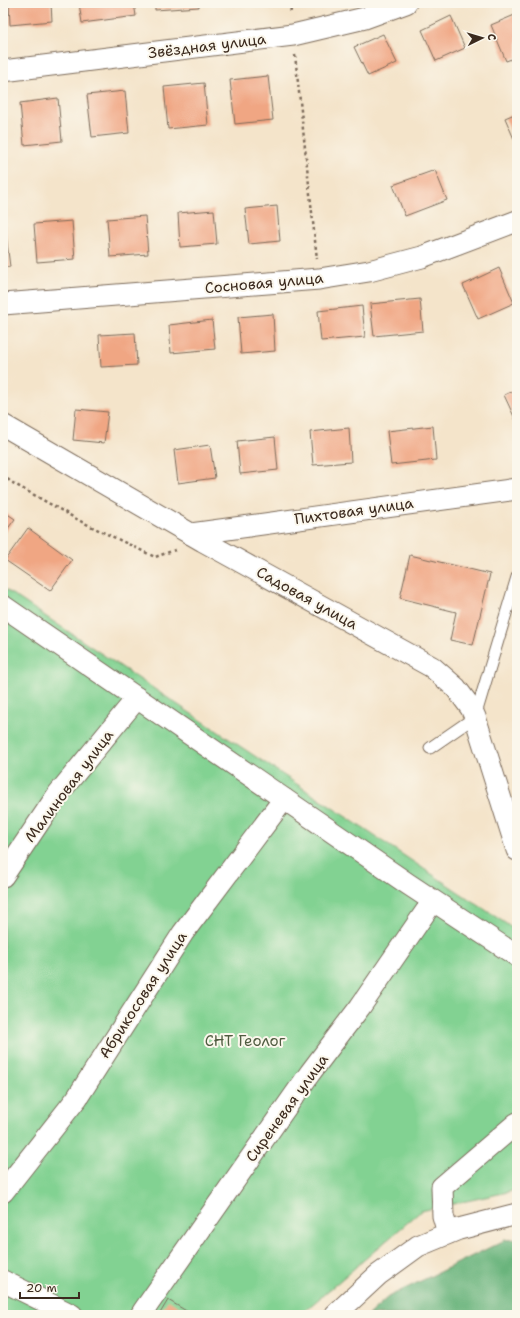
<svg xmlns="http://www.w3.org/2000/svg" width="520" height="1318" viewBox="0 0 520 1318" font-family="'Shantell Sans',sans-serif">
<rect width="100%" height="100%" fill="#fbf7ec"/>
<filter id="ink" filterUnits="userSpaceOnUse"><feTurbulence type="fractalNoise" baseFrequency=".025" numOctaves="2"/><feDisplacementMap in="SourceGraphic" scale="8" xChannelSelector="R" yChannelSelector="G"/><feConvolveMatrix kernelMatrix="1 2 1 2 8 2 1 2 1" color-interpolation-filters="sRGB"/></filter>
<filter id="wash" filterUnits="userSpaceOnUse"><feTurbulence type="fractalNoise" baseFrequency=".012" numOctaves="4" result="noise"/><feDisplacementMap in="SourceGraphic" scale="16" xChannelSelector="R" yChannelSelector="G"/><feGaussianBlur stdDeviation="0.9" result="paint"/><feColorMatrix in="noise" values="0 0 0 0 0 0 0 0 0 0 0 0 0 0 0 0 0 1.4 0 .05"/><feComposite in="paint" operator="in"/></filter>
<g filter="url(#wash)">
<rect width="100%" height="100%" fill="#f4e4ca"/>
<polygon fill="#82d292" stroke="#5e7e58" points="3,588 517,931 517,1190 421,1211 300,1315 3,1315"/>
<polygon fill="#69b47c" stroke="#526f4d" points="517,1239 517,1315 368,1315 388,1297 505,1240"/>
<g id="blocks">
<g fill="#f0a683">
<polygon points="9,3 51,3 52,21 10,25"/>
<polygon points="79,3 134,3 136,16 82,23"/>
<polygon points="155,3 199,3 199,7 155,10"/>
<polygon points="517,14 517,57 506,61 491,25"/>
<polygon points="451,16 465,48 436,61 422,30"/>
<polygon points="383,34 397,63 368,76 354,47"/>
<polygon points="268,76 273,120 235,124 230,80"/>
<polygon points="204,83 208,125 168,129 164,87"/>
<polygon points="125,91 129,133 92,137 87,95"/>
<polygon points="58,98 62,141 24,145 20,103"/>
<polygon points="517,113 517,146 505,118"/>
<polygon points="435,170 447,200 405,216 393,185"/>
<polygon points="277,206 280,241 249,244 245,209"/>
<polygon points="214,210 217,244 180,247 178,213"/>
<polygon points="145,216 148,254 110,257 107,219"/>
<polygon points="72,221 75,259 37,262 34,224"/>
<polygon points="3,226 5,226 10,267 3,268"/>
<polygon points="499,268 514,303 478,319 463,285"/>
<polygon points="420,299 423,331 374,336 370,304"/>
<polygon points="362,306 365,337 321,341 318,311"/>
<polygon points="273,314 275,351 241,354 238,317"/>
<polygon points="212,320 215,349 171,353 169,325"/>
<polygon points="135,333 137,365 101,367 99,335"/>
<polygon points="517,389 517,423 504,395"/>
<polygon points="76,409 108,412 104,443 73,440"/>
<polygon points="433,426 436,460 391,465 387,431"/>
<polygon points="349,428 351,462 313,465 310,432"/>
<polygon points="275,437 278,470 240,474 237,441"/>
<polygon points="210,445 215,478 178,483 174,450"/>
<polygon points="3,511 15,519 3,535"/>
<polygon points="28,528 72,560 50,591 5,560"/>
<polygon points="410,555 490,574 473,645 450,640 456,612 400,598"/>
<polygon points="168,1300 193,1315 159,1315"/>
</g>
</g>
</g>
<g filter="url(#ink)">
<use href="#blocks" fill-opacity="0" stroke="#7c6b5a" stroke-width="1"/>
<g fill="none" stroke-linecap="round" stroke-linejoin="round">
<defs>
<polyline id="service" points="430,748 475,717 517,577"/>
<g id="minor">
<polyline points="3,71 293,35 365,18 406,3"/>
<polyline points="3,304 319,279 369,271 422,257 517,221"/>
<polyline points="3,425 203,541 432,667 456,688 471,708 475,717 517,850"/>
<polyline points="191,534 517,489"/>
<polyline points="3,606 408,884 517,956"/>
<polyline points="3,876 58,794 137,698"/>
<polyline points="3,1192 77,1098 183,933 284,799"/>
<polyline points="448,1233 443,1216 442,1187 517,1123"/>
<polyline points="3,1281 72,1315"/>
<polyline points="141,1315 144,1310 310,1073 360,1007 433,901"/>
<polyline points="335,1315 378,1275 418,1246 459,1229 517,1214"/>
</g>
</defs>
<use href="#service" stroke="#7c6b5a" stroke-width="13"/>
<use href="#minor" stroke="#7c6b5a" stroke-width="23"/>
<g stroke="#7c6b5a" stroke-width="2.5" stroke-dasharray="3 3" stroke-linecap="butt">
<polyline points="290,3 291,14"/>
<polyline points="295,55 317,259"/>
<polyline points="3,475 11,482 82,522 155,557 178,549"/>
</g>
<use href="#service" stroke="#fff" stroke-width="11"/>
<use href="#minor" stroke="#fff" stroke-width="21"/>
</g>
</g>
<g text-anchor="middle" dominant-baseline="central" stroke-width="4" stroke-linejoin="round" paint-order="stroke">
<g font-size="15" fill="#3b2a1e" stroke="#fbf7ec">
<text transform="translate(207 46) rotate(-7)">Звёздная улица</text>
<text transform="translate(264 283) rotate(-5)">Сосновая улица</text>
<text transform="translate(354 511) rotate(-8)">Пихтовая улица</text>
<text transform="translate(307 598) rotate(29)">Садовая улица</text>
<text transform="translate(69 786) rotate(-53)">Малиновая улица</text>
<text transform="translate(143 995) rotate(-57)">Абрикосовая улица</text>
<text transform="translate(287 1108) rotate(-54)">Сиреневая улица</text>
</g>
<g font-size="15" fill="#505c41" stroke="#fbf7ec">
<text x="245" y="1041">СНТ Геолог</text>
</g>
</g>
<rect width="520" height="1318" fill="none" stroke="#fbf7ec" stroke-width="16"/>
<g transform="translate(482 38) rotate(85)" stroke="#fbf7ec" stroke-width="3" paint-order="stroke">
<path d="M0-3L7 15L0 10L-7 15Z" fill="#3b2a1e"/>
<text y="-6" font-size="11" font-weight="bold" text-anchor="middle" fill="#3b2a1e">С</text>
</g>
<path d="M20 1292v6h59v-6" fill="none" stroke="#3b2a1e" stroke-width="2"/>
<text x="26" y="1292" font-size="12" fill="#3b2a1e" stroke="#fbf7ec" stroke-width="3" paint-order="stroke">20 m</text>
</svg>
